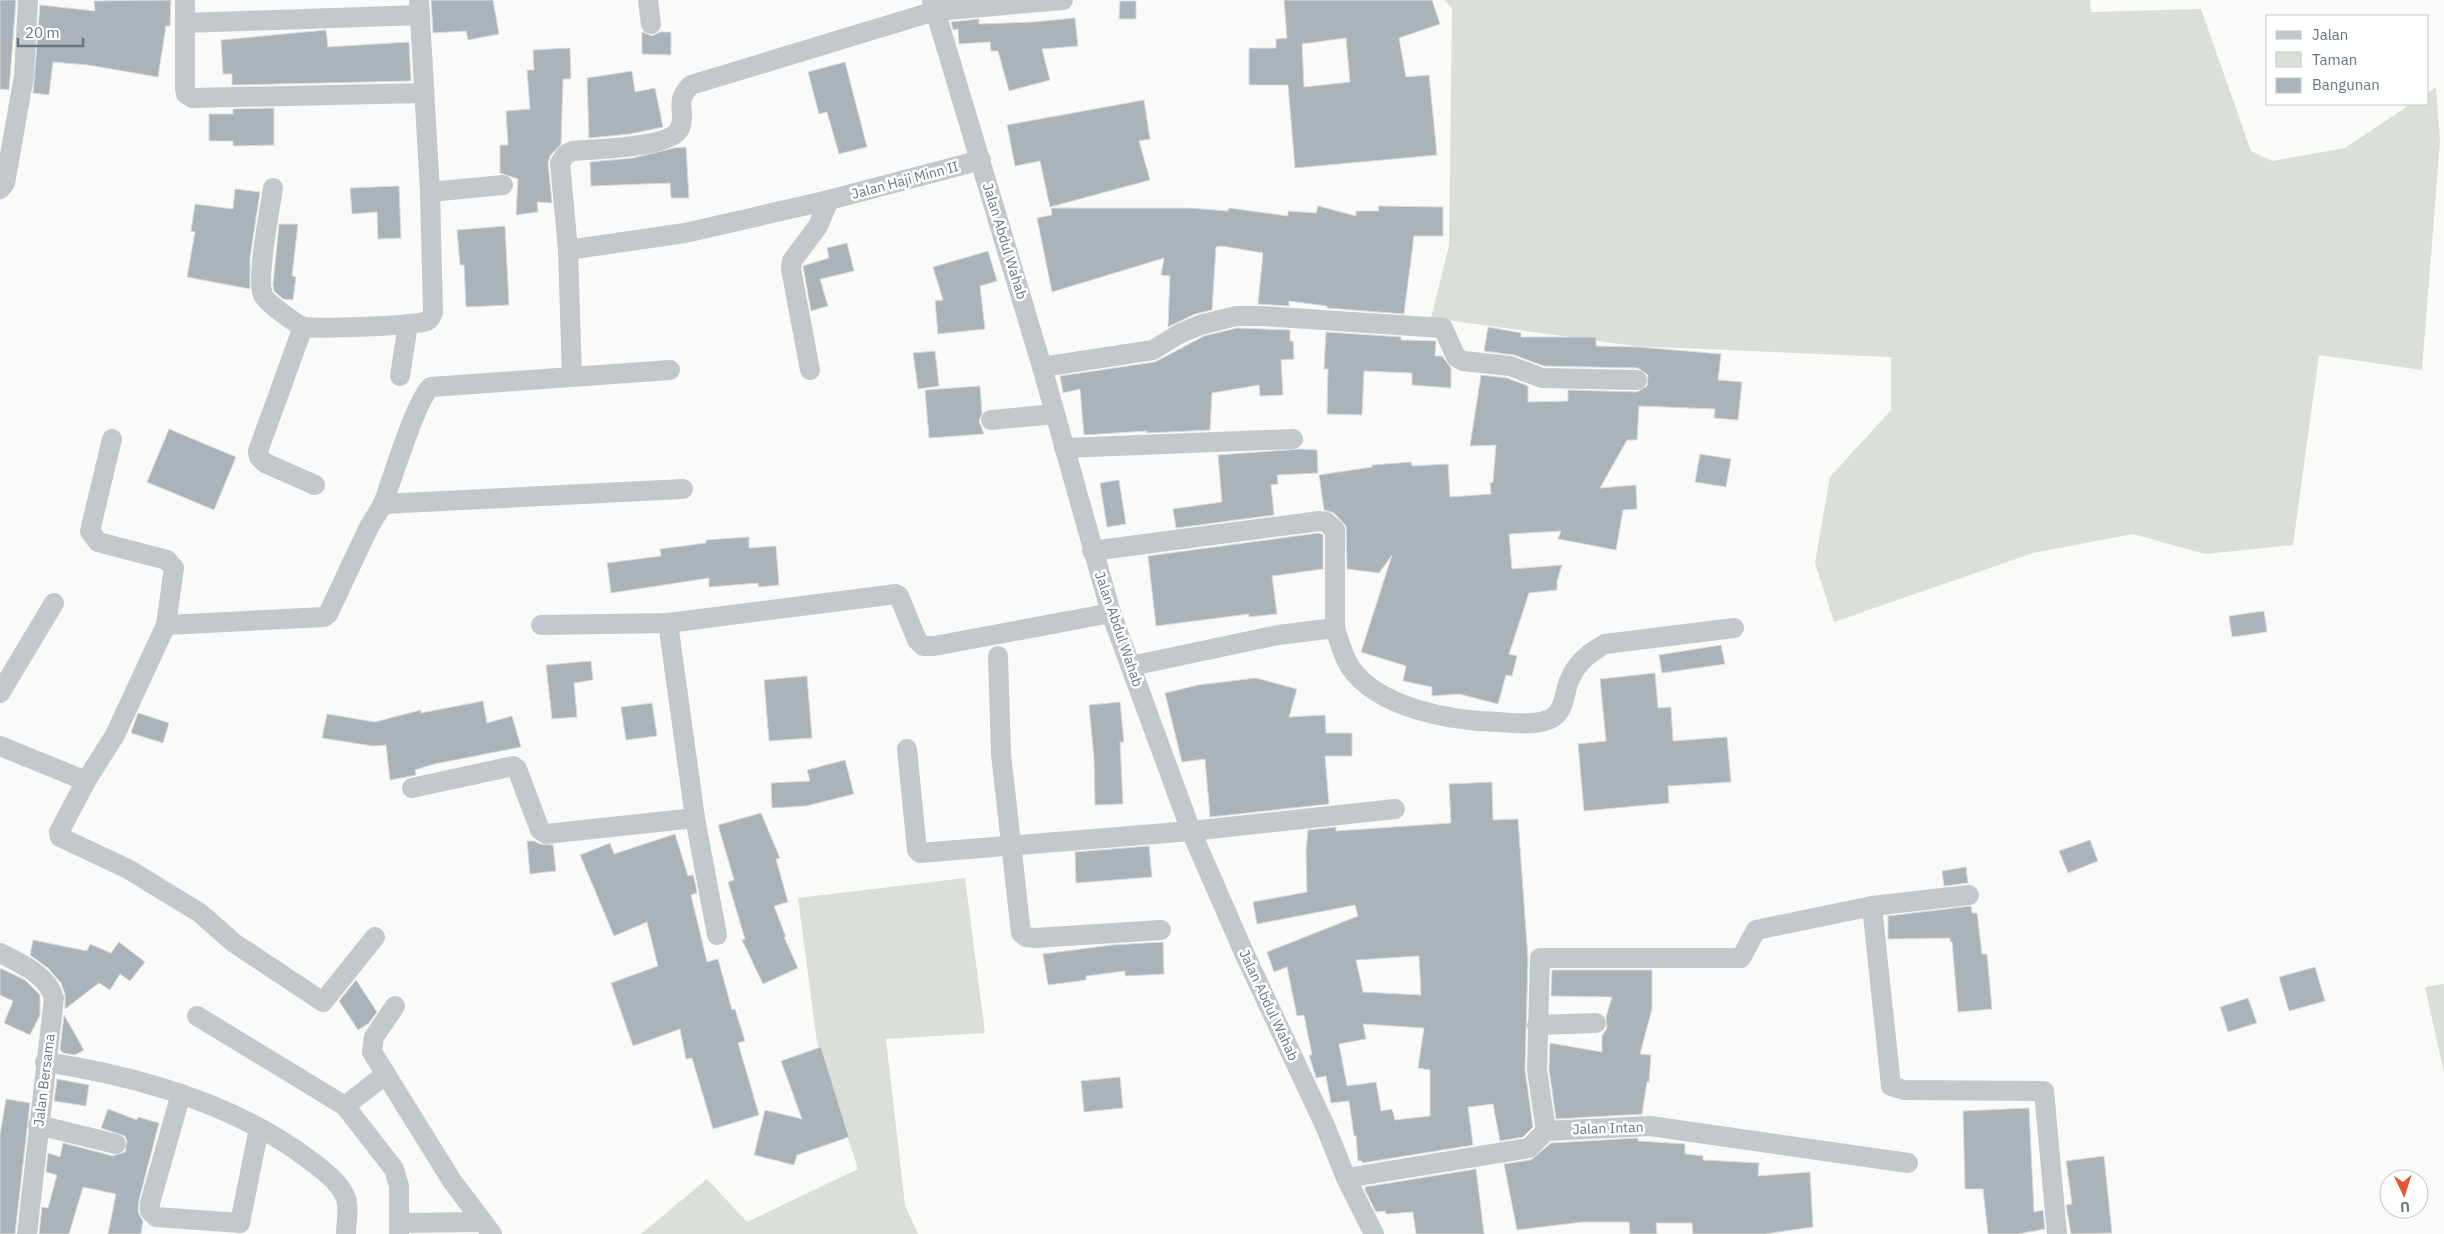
<svg xmlns="http://www.w3.org/2000/svg" width="2444" height="1234" viewBox="0 0 2444 1234" font-family="'IBM Plex Sans',sans-serif">
<rect width="100%" height="100%" fill="#fafaf8"/>
<g fill="#dadfd7">
<polygon points="1445,0 2090,0 2091,12 2201,9 2251,151 2272,161 2345,148 2411,104 2428,104 2428,93 2436,87 2440,141 2422,370 2319,355 2293,545 2205,554 2133,534 2033,553 1834,622 1815,563 1830,477 1891,410 1891,357 1634,346 1431,318 1449,245 1452,9"/>
<polygon points="965,878 985,1033 886,1039 905,1205 918,1234 641,1234 707,1179 747,1222 858,1169 817,1042 798,898"/>
<polygon points="2444,984 2444,1073 2425,987"/>
</g>
<g fill="#aab3b9" stroke="#dcdcda" fill-rule="evenodd">
<polygon points="0,0 16,0 9,90 0,89"/>
<polygon points="171,0 170,26 166,26 158,77 88,65 53,62 49,95 33,93 40,5 95,11 94,1"/>
<polygon points="431,0 493,0 499,34 468,40 466,31 433,33"/>
<path d="M1284,0H1432L1440,24L1399,38L1406,77L1429,75L1437,155L1295,168L1288,85H1249V48H1276V39L1287,38ZM1346,38L1350,82L1304,87L1302,44Z"/>
<polygon points="1120,1 1136,1 1136,19 1119,19"/>
<polygon points="1075,18 1078,46 1042,49 1050,80 1009,91 998,51 991,51 990,42 959,44 958,29 953,30 951,22 979,19 979,24 1033,22"/>
<polygon points="326,30 328,47 409,42 411,81 232,85 232,74 223,74 221,40"/>
<polygon points="642,32 652,36 660,32 671,32 671,55 642,54"/>
<polygon points="570,48 571,79 563,79 561,144 550,156 548,163 552,203 537,202 538,212 516,215 518,179 500,173 500,145 508,145 506,111 530,109 527,70 534,70 533,50"/>
<polygon points="845,62 867,147 839,154 827,112 819,114 808,72"/>
<polygon points="632,71 635,92 655,88 663,127 630,134 589,138 587,78"/>
<polygon points="1144,100 1150,139 1139,141 1150,180 1050,207 1040,161 1015,166 1007,125"/>
<polygon points="274,108 274,145 233,146 233,141 209,141 209,114 233,114 233,109"/>
<polygon points="686,147 689,198 671,198 670,183 591,186 590,162 633,158 674,148"/>
<polygon points="399,186 401,238 378,239 377,212 352,214 350,188"/>
<polygon points="235,189 260,192 250,258 250,289 187,277 195,232 191,231 195,204 233,209"/>
<polygon points="1318,206 1356,216 1356,211 1379,211 1378,206 1443,207 1443,236 1414,236 1404,314 1327,308 1327,306 1289,301 1289,306 1258,304 1263,253 1222,246 1216,247 1212,310 1195,314 1168,327 1170,276 1161,275 1164,258 1052,292 1037,218 1052,215 1051,208 1190,208 1228,211 1229,208 1288,216 1288,211 1316,213"/>
<polygon points="279,224 298,224 292,276 296,277 293,300 283,299 274,291 273,285"/>
<polygon points="505,226 509,305 466,307 464,265 460,265 457,230"/>
<polygon points="847,243 854,271 820,279 828,306 811,311 803,266 829,258 827,248"/>
<polygon points="988,251 997,281 980,286 985,329 938,334 935,301 943,300 933,267"/>
<polygon points="1488,327 1521,333 1521,337 1596,337 1596,346 1639,347 1721,354 1718,380 1742,382 1738,420 1714,418 1715,409 1639,406 1637,440 1627,440 1600,488 1636,485 1637,509 1623,510 1616,550 1558,539 1561,531 1509,534 1512,569 1562,565 1557,581 1557,590 1529,593 1509,654 1517,656 1512,676 1506,675 1498,704 1459,694 1432,696 1432,687 1403,681 1406,666 1361,652 1392,555 1379,573 1347,569 1346,526 1334,513 1324,510 1319,475 1372,467 1372,465 1411,462 1412,466 1448,464 1450,497 1491,494 1490,483 1493,482 1496,445 1470,446 1481,375 1507,378 1528,386 1528,402 1568,401 1568,390 1637,392 1647,386 1648,375 1638,368 1544,366 1514,355 1484,351"/>
<polygon points="1237,328 1290,330 1290,341 1293,341 1294,359 1281,360 1283,395 1260,396 1259,385 1212,393 1210,430 1147,433 1147,431 1084,435 1080,389 1063,393 1060,376 1155,362 1204,336"/>
<polygon points="1326,332 1401,337 1401,340 1436,341 1435,356 1442,356 1451,368 1451,388 1412,385 1412,373 1364,371 1362,415 1327,414 1328,369 1324,369"/>
<polygon points="935,351 939,386 918,389 913,353"/>
<polygon points="980,386 982,413 979,421 984,434 929,438 925,390"/>
<polygon points="169,429 236,457 214,510 147,482"/>
<polygon points="1299,449 1317,450 1318,473 1277,475 1278,484 1271,485 1274,515 1176,528 1173,509 1222,502 1218,455"/>
<polygon points="1700,454 1731,459 1726,487 1695,482"/>
<polygon points="1119,480 1126,524 1107,527 1100,483"/>
<polygon points="1319,533 1323,535 1323,569 1272,576 1277,614 1249,617 1249,614 1156,626 1148,556"/>
<polygon points="749,537 749,548 776,546 779,585 759,587 758,583 709,587 709,578 611,593 607,563 661,556 660,549 706,543 706,540"/>
<polygon points="2264,611 2267,632 2232,637 2229,616"/>
<polygon points="1721,645 1725,664 1662,673 1659,655"/>
<polygon points="591,661 593,680 574,683 577,717 552,719 546,665"/>
<polygon points="1655,673 1658,708 1671,707 1673,741 1727,737 1731,782 1668,786 1669,803 1584,811 1578,744 1606,741 1600,679"/>
<polygon points="807,676 812,738 769,741 764,680"/>
<polygon points="1256,678 1297,689 1289,717 1325,715 1326,733 1352,733 1352,756 1325,756 1329,804 1210,817 1205,759 1182,762 1165,693 1198,685"/>
<polygon points="483,701 487,723 512,716 521,747 434,764 415,770 416,775 390,780 386,745 373,746 322,738 327,714 375,722 421,710 421,713"/>
<polygon points="1120,702 1124,742 1120,742 1123,804 1095,805 1094,759 1089,705"/>
<polygon points="652,703 657,736 626,740 621,707"/>
<polygon points="138,713 169,723 163,743 131,733"/>
<polygon points="845,760 854,794 806,806 772,808 771,783 810,781 807,770"/>
<path d="M1492,782L1493,820L1518,819L1528,959L1525,1070L1533,1127L1523,1137L1500,1141L1493,1104L1468,1107L1473,1145L1362,1163V1161H1358L1356,1136H1354L1349,1101L1331,1103L1326,1076L1316,1078L1309,1055H1312L1304,1015L1297,1016L1287,967L1274,972L1267,952L1358,916L1355,905L1257,924L1253,902L1307,892L1306,852L1308,830L1336,827V831L1451,823L1449,784ZM1419,956L1421,995L1363,992L1356,960ZM1363,1024L1424,1028L1418,1068L1430,1070V1116L1395,1120L1392,1109L1381,1111L1376,1082L1347,1086L1339,1044L1366,1039Z"/>
<polygon points="761,813 780,858 776,859 788,902 774,906 786,937 784,937 798,968 763,984 742,940 745,939 728,882 734,880 718,825"/>
<polygon points="675,834 688,876 693,875 695,882 697,893 691,895 707,962 718,959 732,1010 735,1009 745,1041 738,1043 759,1115 713,1129 692,1058 686,1059 680,1029 633,1046 611,983 658,966 647,922 614,936 580,855 610,843 614,854"/>
<polygon points="2090,840 2098,861 2068,873 2059,851"/>
<polygon points="527,841 534,841 540,844 553,845 556,871 530,874"/>
<polygon points="1149,846 1152,877 1076,883 1075,852"/>
<polygon points="1966,867 1968,883 1944,886 1942,871"/>
<polygon points="1971,906 1972,913 1977,913 1982,954 1987,954 1992,1009 1958,1012 1952,941 1950,942 1950,938 1888,939 1888,916"/>
<polygon points="33,940 87,951 90,944 111,953 119,942 145,962 130,981 120,974 110,990 99,983 65,1009 65,994 61,983 48,968 30,955"/>
<polygon points="1163,942 1164,974 1125,976 1125,971 1086,976 1086,980 1048,985 1043,954 1112,945"/>
<polygon points="2315,967 2325,1001 2289,1011 2279,977"/>
<polygon points="0,968 25,980 40,995 40,1015 30,1035 4,1023 13,1001 0,995"/>
<polygon points="1552,970 1652,970 1652,1009 1640,1054 1651,1055 1649,1082 1647,1082 1642,1114 1556,1119 1549,1069 1550,1043 1602,1052 1602,1036 1607,1028 1606,1017 1612,997 1551,996"/>
<polygon points="356,980 377,1012 369,1023 358,1030 339,1001"/>
<polygon points="2248,998 2257,1023 2228,1032 2220,1007"/>
<polygon points="64,1015 84,1050 75,1055 63,1053 60,1049"/>
<polygon points="821,1047 849,1137 797,1155 794,1165 754,1155 765,1110 802,1119 781,1061"/>
<polygon points="1120,1077 1123,1108 1084,1112 1081,1081"/>
<polygon points="57,1079 89,1085 86,1106 54,1101"/>
<polygon points="6,1099 30,1103 15,1234 0,1234 0,1135"/>
<polygon points="2029,1108 2034,1212 2043,1210 2045,1229 2018,1234 1988,1234 1983,1189 1965,1189 1963,1111"/>
<polygon points="108,1109 137,1120 138,1117 159,1123 139,1200 138,1212 143,1221 141,1234 108,1234 116,1194 83,1187 69,1234 39,1234 42,1207 48,1208 57,1175 46,1172 48,1153 60,1157 63,1143 113,1156 125,1152 127,1141 125,1136 101,1128"/>
<polygon points="1638,1138 1638,1141 1685,1144 1685,1154 1703,1156 1703,1160 1759,1163 1758,1176 1810,1172 1813,1227 1765,1234 1693,1234 1692,1223 1656,1223 1657,1234 1630,1234 1629,1222 1582,1222 1517,1230 1504,1164 1531,1160 1551,1143"/>
<polygon points="2104,1156 2112,1233 2071,1234 2066,1205 2072,1204 2066,1161"/>
<polygon points="1476,1169 1484,1234 1416,1234 1413,1212 1386,1214 1385,1211 1376,1212 1365,1190 1365,1187"/>
</g>
<g fill="none" stroke-linecap="round" stroke-linejoin="round">
<g stroke="#c3c8cc" stroke-width="20">
<polyline points="185,0 185,89 186,94 192,98 424,93"/>
<polyline points="648,0 651,24"/>
<polyline points="932,0 1042,367 1111,613 1191,831 1245,955 1326,1128 1346,1178 1374,1234"/>
<polyline points="186,23 420,15"/>
<path d="M273,188C270,210 256,277 263,295C266,302 296,325 305,327C321,329 414,326 427,321C430,319 432,316 433,312L430,192L419,0"/>
<polyline points="0,189 5,183 24,76 28,0"/>
<polyline points="430,192 503,185"/>
<polyline points="568,250 685,233 829,200 981,160"/>
<polyline points="303,327 258,451 259,457 265,463 315,485"/>
<polyline points="1042,367 1153,350 1179,334 1200,325 1236,316 1262,316 1443,328 1456,357 1463,361 1510,366 1542,378 1637,380"/>
<polyline points="810,370 791,269 792,261 818,226 829,200"/>
<polyline points="400,376 408,324"/>
<path d="M572,377L568,250L560,163L566,154L573,151C594,149 672,148 680,128C687,111 673,103 691,85L935,11L1063,0"/>
<polyline points="991,420 1055,414"/>
<polyline points="112,439 90,531 98,542 167,560 174,568 166,625"/>
<polyline points="1064,448 1293,439"/>
<path d="M383,504C391,482 417,397 431,387L670,370"/>
<polyline points="1092,551 1319,521 1326,522 1335,530 1335,628"/>
<polyline points="541,625 668,623 896,594 899,596 917,640 923,646 934,646 1111,613"/>
<polyline points="998,656 1001,754 1021,933 1026,937 1035,938 1161,930"/>
<path d="M1131,666L1278,635L1335,628C1339,641 1343,656 1350,667C1379,709 1453,721 1499,722C1514,723 1538,726 1552,718C1565,710 1564,693 1569,681C1577,662 1589,653 1605,644L1734,628"/>
<polyline points="0,693 54,603"/>
<polyline points="0,746 86,781"/>
<polyline points="907,749 917,850 920,853 1191,831 1395,809"/>
<polyline points="412,788 513,766 517,769 540,830 546,834 695,818 668,623"/>
<polyline points="695,818 717,935"/>
<polyline points="1872,906 1969,895"/>
<polyline points="375,937 323,1002 234,943 200,913 128,869 60,837 59,832 86,781 115,735 166,625 324,617 328,614 369,527 383,504 683,489"/>
<path d="M0,953C20,963 48,975 54,998L27,1234"/>
<polyline points="395,1006 374,1037 372,1052 452,1181 492,1234"/>
<polyline points="197,1016 345,1106 394,1169 399,1186 399,1234"/>
<polyline points="1537,1025 1596,1023"/>
<path d="M45,1062C138,1076 235,1103 311,1161C323,1170 339,1182 345,1196C350,1207 346,1223 346,1234"/>
<polyline points="181,1094 150,1203 150,1211 156,1217 240,1223 259,1128"/>
<polyline points="345,1106 386,1074"/>
<polyline points="38,1125 116,1144"/>
<polyline points="1546,1131 1537,1070 1540,958 1741,958 1756,930 1872,906 1891,1086 1904,1090 2044,1091 2057,1234"/>
<polyline points="1346,1178 1529,1148 1546,1131 1650,1126 1908,1163"/>
<polyline points="400,1223 483,1222"/>
</g>
</g>
<g text-anchor="middle" dominant-baseline="central" stroke-width="5" stroke-linejoin="round" paint-order="stroke">
<g font-size="14" fill="#657683" stroke="#fff">
<text transform="translate(905 180) rotate(-15)">Jalan Haji Minn II</text>
<text transform="translate(1005 241) rotate(73)">Jalan Abdul Wahab</text>
<text transform="translate(1119 629) rotate(71)">Jalan Abdul Wahab</text>
<text transform="translate(1269 1005) rotate(65)">Jalan Abdul Wahab</text>
<text transform="translate(44 1080) rotate(-83)">Jalan Bersama</text>
<text transform="translate(1608 1128) rotate(-2)">Jalan Intan</text>
</g>
</g>
<rect x="2266" y="15" width="162" height="90" fill="#ffffff" stroke="#c1c8cd"/>
<rect x="2276" y="31" width="25" height="8" fill="#c3c8cc" stroke="#c1c8cd"/>
<text x="2312" y="40" font-size="15" fill="#657683">Jalan</text>
<rect x="2276" y="52" width="25" height="15" fill="#dadfd7" stroke="#c1c8cd"/>
<text x="2312" y="65" font-size="15" fill="#657683">Taman</text>
<rect x="2276" y="78" width="25" height="15" fill="#aab3b9" stroke="#c1c8cd"/>
<text x="2312" y="90" font-size="15" fill="#657683">Bangunan</text>
<g transform="translate(2404 1194) rotate(176)"><circle r="24" fill="#ffffff" stroke="#c1c8cd"/>
<path d="M0-4L9 19L0 12L-9 19Z" fill="#e4572e"/>
<text y="-8" font-size="14" font-weight="bold" text-anchor="middle" fill="#657683">U</text>
</g>
<path d="M18 38v8h65v-8" fill="none" stroke="#657683" stroke-width="2.5"/>
<text x="25" y="38" font-size="15" fill="#657683" stroke="#ffffff" stroke-width="4" paint-order="stroke">20 m</text>
</svg>
